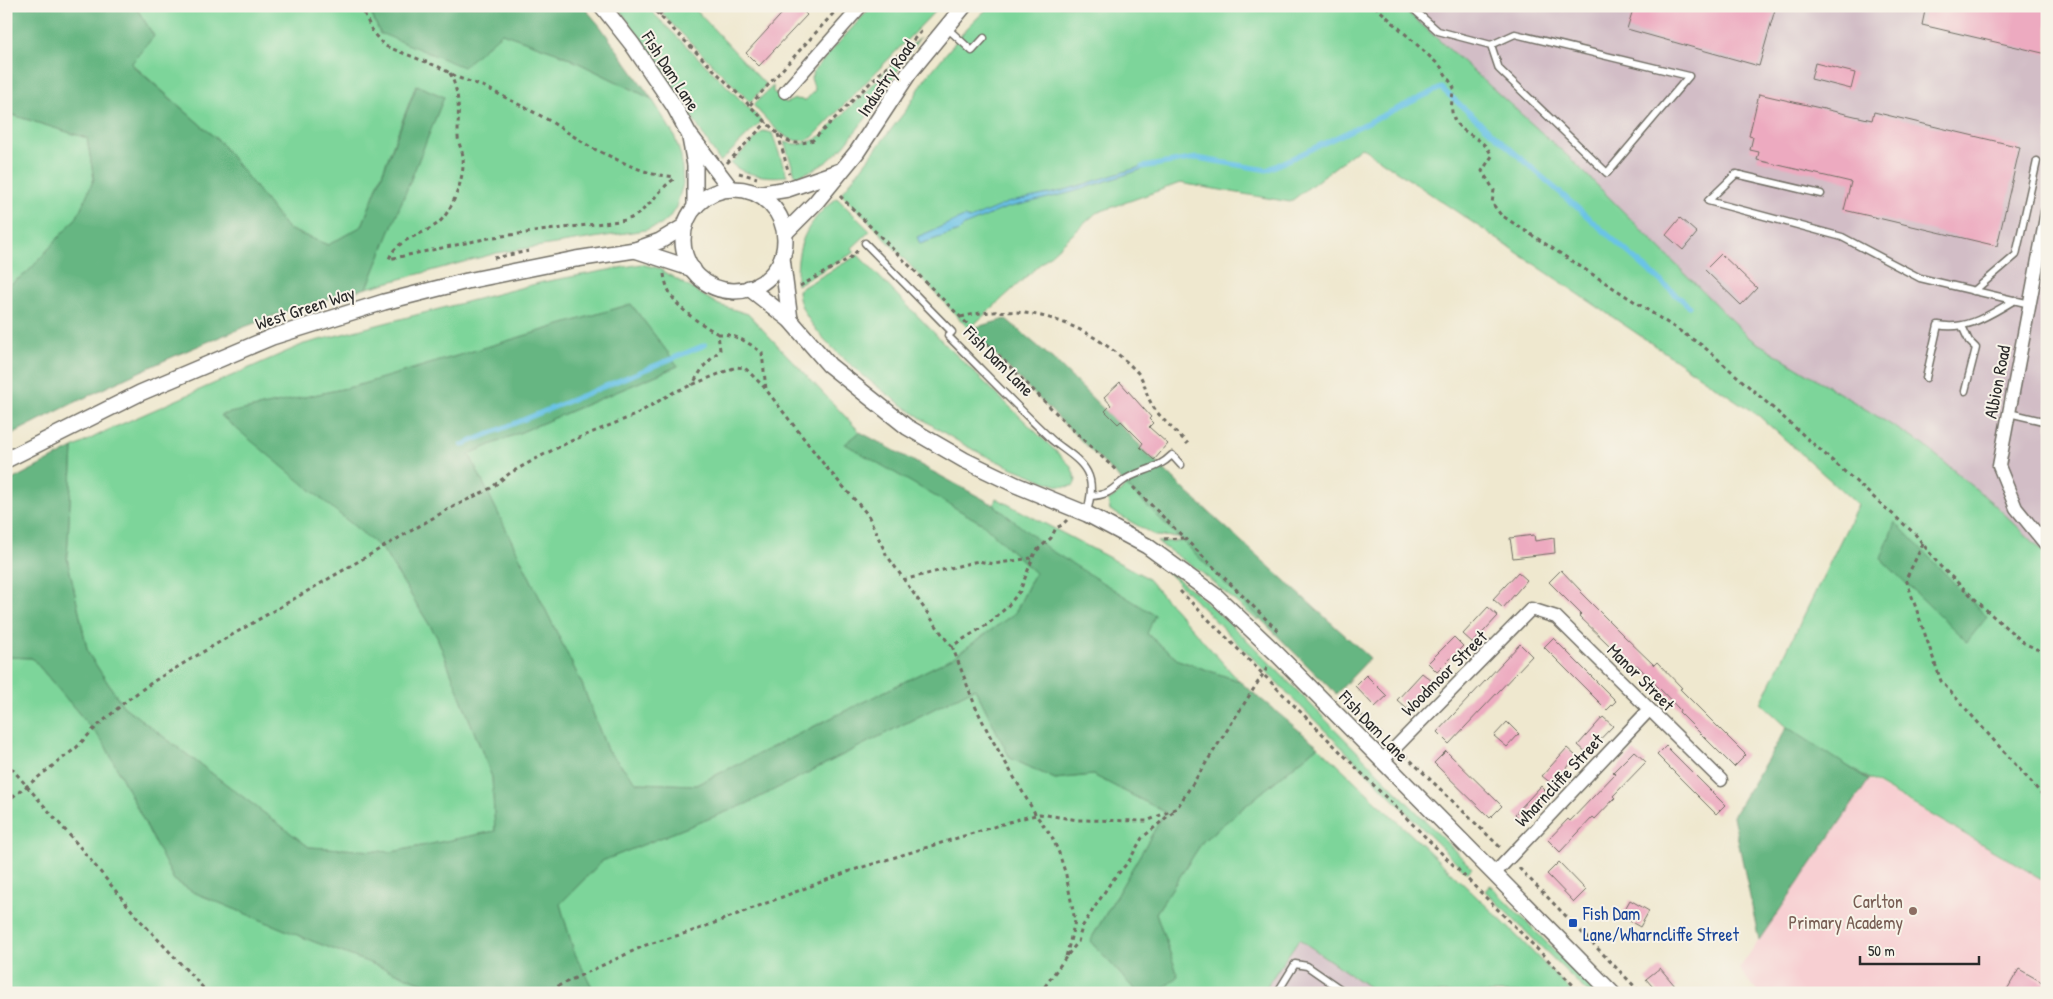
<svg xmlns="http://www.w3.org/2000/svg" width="2053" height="999" viewBox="0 0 2053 999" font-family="'Patrick Hand',sans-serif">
<rect width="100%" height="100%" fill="#f7f3e8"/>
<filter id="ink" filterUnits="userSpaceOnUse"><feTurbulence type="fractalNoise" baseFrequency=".02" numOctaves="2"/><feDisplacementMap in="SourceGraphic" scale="10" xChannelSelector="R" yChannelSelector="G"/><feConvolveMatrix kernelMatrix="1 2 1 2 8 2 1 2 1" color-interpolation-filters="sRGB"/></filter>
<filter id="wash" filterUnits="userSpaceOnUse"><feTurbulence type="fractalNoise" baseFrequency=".0096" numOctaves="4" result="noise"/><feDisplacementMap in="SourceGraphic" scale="20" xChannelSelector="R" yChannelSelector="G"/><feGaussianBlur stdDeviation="1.12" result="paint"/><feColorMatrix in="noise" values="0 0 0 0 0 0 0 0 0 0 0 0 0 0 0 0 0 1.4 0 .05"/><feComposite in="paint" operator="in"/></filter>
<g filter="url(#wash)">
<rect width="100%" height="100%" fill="#efe8cf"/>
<polygon fill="#f7cfd2" points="1869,780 2047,882 2047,993 1758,993 1739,969"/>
<g fill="#d2bdc6">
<polygon points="1395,6 2047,6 2047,555 1996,506 1924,445 1748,337"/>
<polygon points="1299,939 1377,993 1262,993"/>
</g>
<g fill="#7dd59a" stroke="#548062">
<polygon points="135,6 368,6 380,34 502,33 556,52 652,99 674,135 681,156 683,184 676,207 669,218 661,225 645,230 497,253 367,288 444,97 416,85 362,226 328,245 288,229 220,142 131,63 154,36"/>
<polygon points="617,6 646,6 762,121 720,162 665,73"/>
<polygon points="670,6 692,6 766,85 750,102 662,14"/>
<path d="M872,6H936L937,9L813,137C789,152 768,120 753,105L773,86V92L786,103L795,99L806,100L815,90L811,78L815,69Z"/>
<polygon points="990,6 1401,6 1571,159 1748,337 1924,445 1996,506 2047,555 2047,882 1832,757 1787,727 1761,703 1858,505 1759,416 1361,147 1290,202 1180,183 1096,213 969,329 868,220 841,194 907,109 925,79 967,28"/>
<path d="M920,37L866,118L844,146L828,161L813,170L796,177L784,142C800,146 809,144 822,135Z"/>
<polygon points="6,113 87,138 94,179 77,217 27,273 6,287"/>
<path d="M763,131L772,133L787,176C770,178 743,176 731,163Z"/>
<path d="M837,198L870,231L852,248L855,252L797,285C796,244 805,223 837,198Z"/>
<path d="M858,255L946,345L1071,466L1076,480L1074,485C1062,491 1040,479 1028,474C1007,466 987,457 968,447C928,425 797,340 798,290Z"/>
<polygon points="641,264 658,268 719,305 748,314 860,432 846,444 983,524 1035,573 1015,613 952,658 696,785 637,783 607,750 582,684 469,454 678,366 631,304 356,386 221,415 383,550 437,637 492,777 495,831 392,852 309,847 123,706 88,653 67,558 73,448 106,431 304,344 543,282"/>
<polygon points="1126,485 1180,537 1156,536 1110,510 1108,500 1117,495"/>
<polygon points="996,498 1146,577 1239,681 1178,660 994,505"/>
<polygon points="1183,541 1261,619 1257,620 1201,572 1157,542"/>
<polygon points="1162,567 1196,593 1248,641 1472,868 1467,873"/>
<polygon points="6,657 32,658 104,743 174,880 193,892 312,941 449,993 6,993"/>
<polygon points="975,688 1010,758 1055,779 1093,775 1165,812 1090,941 1138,993 595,993 574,952 560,904 602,861 746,804"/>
<polygon points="1318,746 1500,919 1573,993 1377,993 1299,939 1262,993 1158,993 1178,976 1156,913 1203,841"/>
<polygon points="1490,885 1596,993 1588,993 1485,891"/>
</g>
<g fill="#66b682" stroke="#487056">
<path d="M6,6H95L106,10L109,6H135L154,36L131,64L220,142L288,229L328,245L362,226L417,85L444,97L367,288C337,297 306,304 276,315C183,349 94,392 6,437V287L27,273L77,217L94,179L87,138L6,113Z"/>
<polygon points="368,6 583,6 600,26 652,99 556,52 502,33 463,67 380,33"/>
<polygon points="631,304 678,366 469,454 582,684 607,750 637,783 696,785 952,658 1015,613 1035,573 983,524 845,444 860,432 994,505 1050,550 1155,615 1147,634 1178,660 1239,681 1318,746 1203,841 1156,913 1178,976 1158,993 1138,993 1090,941 1165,812 1093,775 1055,779 1010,758 975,688 746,804 602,861 560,904 574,952 595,993 449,993 312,941 193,892 174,880 104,743 32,658 6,657 6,483 73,448 67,558 88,653 123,706 309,847 392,852 495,831 492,777 437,637 383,550 220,415 356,386"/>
<polygon points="1006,319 1054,360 1189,494 1370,658 1336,694 969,329"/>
<polygon points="1895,522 1987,617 1967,642 1881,559"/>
<polygon points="1787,727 1869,780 1759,940 1733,816"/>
</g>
<polygon fill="#6ac3e7" stroke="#4a7789" points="1146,165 1146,168 1140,170 1073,192 1006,208 964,226 959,231 920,244 917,237 964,217 970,219 1007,203 1062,191"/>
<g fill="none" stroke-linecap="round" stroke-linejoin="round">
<g stroke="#6ac3e7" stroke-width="5">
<polyline points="1142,167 1197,158 1267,170 1441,88 1689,306"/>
<polyline points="462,445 705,345"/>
</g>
</g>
<g id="blocks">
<g fill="#edaac0">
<polygon points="789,6 798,6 807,15 759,66 746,53"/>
<polygon points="1634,6 1776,6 1759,66 1627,29"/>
<polygon points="1926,6 2047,6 2047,54 1922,25"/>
<polygon points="1815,63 1855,73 1851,89 1811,79"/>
<polygon points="1759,94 1872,120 1874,112 2020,147 1997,246 1844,210 1851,182 1757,160 1759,152 1750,150 1753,137 1749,136"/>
<polygon points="1680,218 1697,233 1683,250 1666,235"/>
<polygon points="1721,254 1757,288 1741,305 1705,270"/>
<polygon points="1120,382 1151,417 1149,419 1153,423 1149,427 1168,444 1154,460 1140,447 1143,443 1121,421 1118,424 1105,411 1111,405 1104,397"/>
<polygon points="1534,535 1535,541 1554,538 1555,553 1513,558 1510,538"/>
<polygon points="1561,570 1581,591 1580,592 1624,636 1654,665 1657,662 1682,688 1680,689 1746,755 1734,767 1679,712 1680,710 1637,665 1633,668 1579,616 1581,614 1549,582"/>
<polygon points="1518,572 1527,580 1503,608 1493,599"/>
<polygon points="1488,607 1498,616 1473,643 1463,634"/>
<polygon points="1454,637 1463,646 1437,672 1428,663"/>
<polygon points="1553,638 1616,701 1607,710 1544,647"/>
<polygon points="1520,644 1532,656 1449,744 1437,732"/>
<polygon points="1422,673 1432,681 1407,709 1397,700"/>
<polygon points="1366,675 1387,696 1375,707 1355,686"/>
<polygon points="1603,717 1613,726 1587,753 1578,745"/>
<polygon points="1507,722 1519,734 1507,747 1494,736"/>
<polygon points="1666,746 1725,805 1716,814 1657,755"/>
<polygon points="1567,748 1577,757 1552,784 1542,776"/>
<polygon points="1446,751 1502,806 1490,818 1434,763"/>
<polygon points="1634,751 1646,762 1613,796 1615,798 1595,819 1593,817 1560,852 1548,840 1568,819 1570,821 1615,774 1613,772"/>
<polygon points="1541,786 1550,795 1524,823 1515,814"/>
<polygon points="1559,862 1586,890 1574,902 1547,874"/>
<polygon points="1630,900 1649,911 1640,927 1621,916"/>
<polygon points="1660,968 1676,987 1670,993 1658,993 1646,979"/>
<polygon points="2019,969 2047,985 2047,993 2005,993"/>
</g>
</g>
</g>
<g filter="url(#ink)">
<use href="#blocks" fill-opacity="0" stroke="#706d64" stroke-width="1"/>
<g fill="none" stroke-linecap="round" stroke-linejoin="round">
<defs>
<g id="service">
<polyline points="1410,6 1438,31 1491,45 1515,34 1689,76 1607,173 1499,69 1491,45"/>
<polyline points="947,28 972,51 984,38"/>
<polyline points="1821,194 1736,174 1708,201 1842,237 1920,278 2030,304"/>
<path d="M865,243L952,332L948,336C982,370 1015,405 1051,439C1062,449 1080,458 1087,472C1094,485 1090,499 1087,513"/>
<polyline points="1974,291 2016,255 2037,161"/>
<polyline points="1962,326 1969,341 1976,348 1965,391"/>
<path d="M1926,378L1938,325C1968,331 1990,314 2015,300"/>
<polyline points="2009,413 2047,422"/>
<path d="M1091,496C1111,495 1112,488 1126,479C1143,469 1157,470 1172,455L1181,465"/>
<polyline points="2037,534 2047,524"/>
<polyline points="1281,993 1279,990 1295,964 1307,966 1346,993"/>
</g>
<g id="minor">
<polyline points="785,92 861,6"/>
<polyline points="2047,212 1999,466 2016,508 2047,546"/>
<polyline points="1382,761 1531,609 1556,617 1721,780"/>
<polyline points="1494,874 1649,710"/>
</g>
<g id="tertiary">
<polyline points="602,6 632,44 674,106 689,134 731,189"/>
<polyline points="690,138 695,165 695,207"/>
<circle cx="734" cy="240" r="51"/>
<polyline points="757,194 788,189 840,171"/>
<polyline points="785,233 816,202 857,152 909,73 964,6"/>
<polyline points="635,250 693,269"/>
<polyline points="782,258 790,320"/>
<polyline points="749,288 790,320 829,365 907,427 964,460 1016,485 1087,514 1147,546 1217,597 1277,654 1612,993"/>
<polyline points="6,460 140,393 272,337 384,302 467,281 576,259 635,250 660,241 685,226"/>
</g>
</defs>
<use href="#service" stroke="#706d64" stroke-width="9"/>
<use href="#minor" stroke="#706d64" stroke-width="15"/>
<use href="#tertiary" stroke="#706d64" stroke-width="18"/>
<g stroke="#706d64" stroke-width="3" stroke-dasharray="4 4" stroke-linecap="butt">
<polyline points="361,6 373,33 385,46 439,67 459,78 485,87 545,118 592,148 633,167 653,174 675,177"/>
<path d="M650,6L778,134C789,144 799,145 813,140L923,30"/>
<path d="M1375,6L1441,67L1454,88C1442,139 1478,126 1492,156L1482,171L1494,190L1492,203L1501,215L1703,346L1915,534L1940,566L1994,617L2024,643L2047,654"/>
<polyline points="659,15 667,6"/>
<path d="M450,73C461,96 458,112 458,136C458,144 463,151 463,158C465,177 452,213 437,224C421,236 396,239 389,259L494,237L626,220C648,213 657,189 676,178"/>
<polyline points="750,105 840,6"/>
<polyline points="778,134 789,174"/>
<polyline points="727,163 767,122"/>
<polyline points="739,173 757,178"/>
<polyline points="840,196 1070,427 1118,472"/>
<polyline points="494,258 529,251"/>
<path d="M664,274C668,305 694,319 718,334L720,350L704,366L692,385"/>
<path d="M695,284C709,295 721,298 739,300"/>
<polyline points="800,286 850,258 858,250"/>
<path d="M961,317C1026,300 1092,324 1138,373C1145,381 1145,392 1150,401C1156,415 1177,432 1188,444"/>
<path d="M718,334C734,333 751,344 762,353L766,389"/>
<polyline points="1133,487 1279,632"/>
<polyline points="1164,539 1183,538"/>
<polyline points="1923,544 1906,579 1941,681 2047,800"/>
<polyline points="903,580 978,561 994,564 1031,558"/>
<polyline points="1180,591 1581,993"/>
<polyline points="952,646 976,708 990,736 1036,815 1052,837 1059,853 1066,875 1075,921 1066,957 1078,942 1082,927 1111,882 1129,861 1142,838 1175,810"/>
<polyline points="1345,699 1385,738"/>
<polyline points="1405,755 1501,848"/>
<polyline points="6,762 79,846 138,918 208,993"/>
<polyline points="6,802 76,748 93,730 126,701 154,681 201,653 445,511 491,488 510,473 543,455 571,441 635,415 674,392 736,367 745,368 764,387 826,467 868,515 886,554 947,641 952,646 988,624 1006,608 1020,591 1035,552 1051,538 1056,528 1062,525 1067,520"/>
<polyline points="1519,868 1641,993"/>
<polyline points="543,993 646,945 696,930 850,871 1019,819 1040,814 1078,820 1147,821 1177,808 1269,665"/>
<polyline points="1040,993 1066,957"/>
</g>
<use href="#service" stroke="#fff" stroke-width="6"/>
<use href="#minor" stroke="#fff" stroke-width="12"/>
<use href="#tertiary" stroke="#fff" stroke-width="15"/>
</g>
</g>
<circle fill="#8d6e63" stroke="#f7f3e8" stroke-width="2" cx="1913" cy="911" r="5"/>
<rect fill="#1a4fb4" stroke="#f7f3e8" stroke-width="2" x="1568" y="918" width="10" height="10" rx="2.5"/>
<g text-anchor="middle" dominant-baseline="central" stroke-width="4" stroke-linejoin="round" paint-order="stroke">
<g font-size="18" fill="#2b2b2b" stroke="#f7f3e8">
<text transform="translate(671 71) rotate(57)">Fish Dam Lane</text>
<text transform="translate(886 78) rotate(-56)">Industry Road</text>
<text transform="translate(305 308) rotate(-18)">West Green Way</text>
<text transform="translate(999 361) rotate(45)">Fish Dam Lane</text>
<text transform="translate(1997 382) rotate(-79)">Albion Road</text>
<text transform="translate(1444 673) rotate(-45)">Woodmoor Street</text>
<text transform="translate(1641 677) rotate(45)">Manor Street</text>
<text transform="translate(1374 726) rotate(46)">Fish Dam Lane</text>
<text transform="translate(1559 780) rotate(-47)">Wharncliffe Street</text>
</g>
<g font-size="18" fill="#785e54" stroke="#f7f3e8" text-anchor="end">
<text x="1903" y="901">Carlton<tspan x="1903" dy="21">Primary Academy</tspan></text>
</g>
<g font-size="18" fill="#164399" stroke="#f7f3e8" text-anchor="start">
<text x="1583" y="913">Fish Dam<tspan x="1583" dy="21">Lane/Wharncliffe Street</tspan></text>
</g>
</g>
<rect width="2053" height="999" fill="none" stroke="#f7f3e8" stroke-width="25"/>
<path d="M1860 956v8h119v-8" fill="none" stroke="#2b2b2b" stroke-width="2.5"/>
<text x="1868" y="956" font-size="15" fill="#2b2b2b" stroke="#f7f3e8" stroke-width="4" paint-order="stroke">50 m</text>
</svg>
